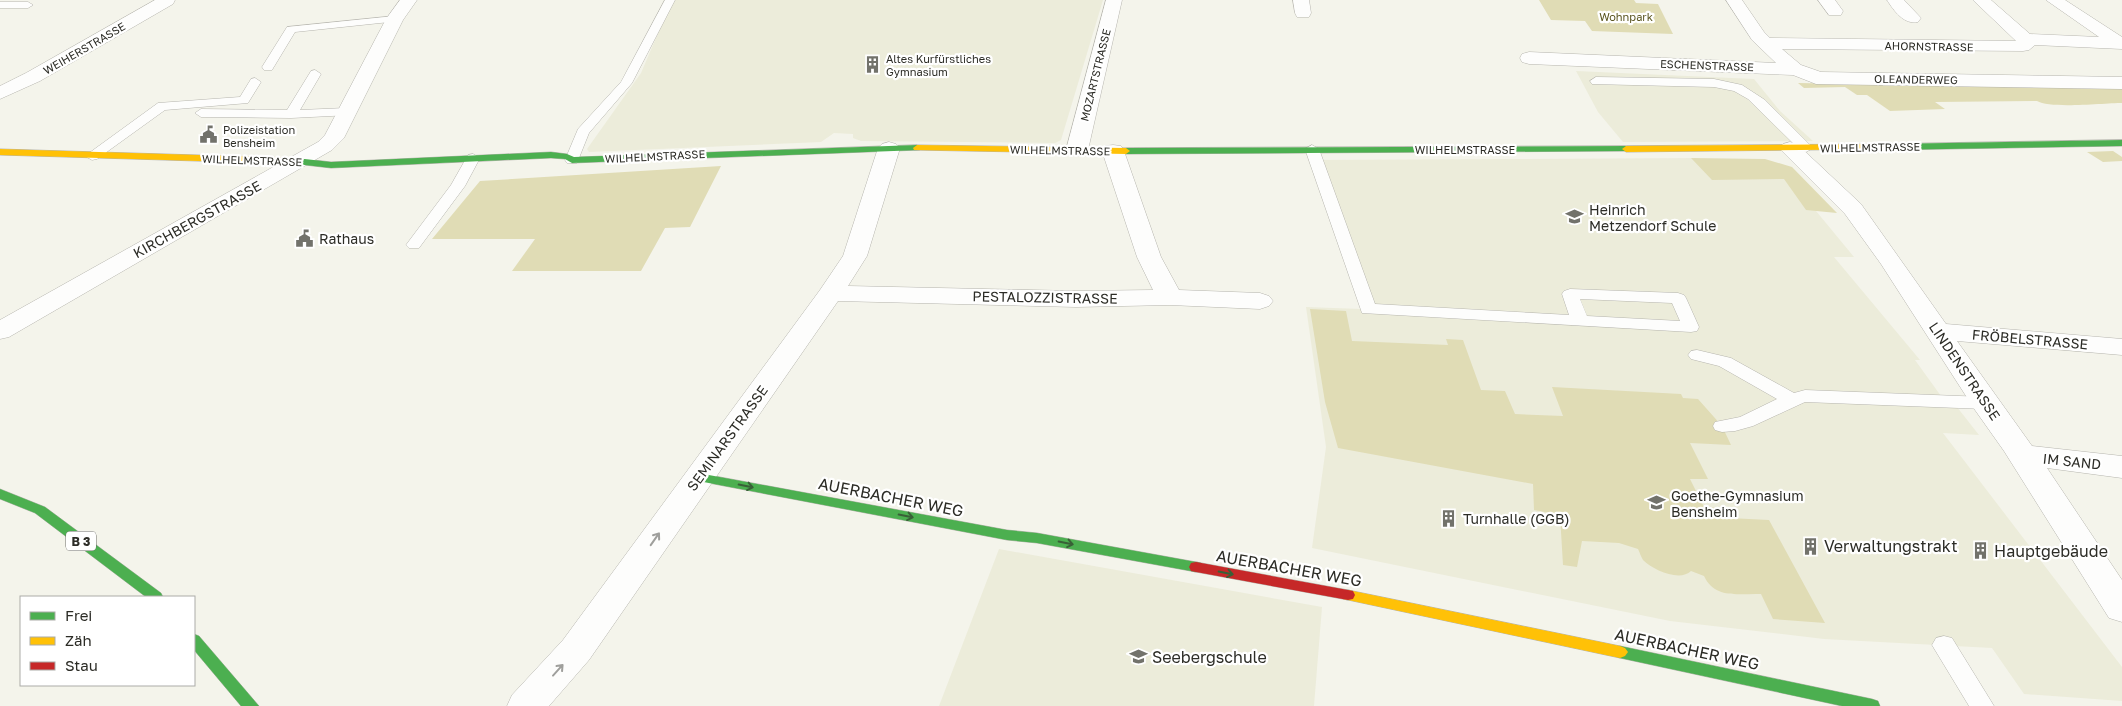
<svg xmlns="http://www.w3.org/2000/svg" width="2122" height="706" viewBox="0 0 2122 706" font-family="'Golos Text',sans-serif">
<rect width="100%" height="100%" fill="#f4f4eb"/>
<g fill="#ececda">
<polygon points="672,0 1103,0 1061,140 1055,143 861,141 853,138 853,134 834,133 821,142 589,152 587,149 641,73"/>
<polygon points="1576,71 1754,79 1780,111 1813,141 1623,142 1598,112"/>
<polygon points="1695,158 1788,177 1854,257 1834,257 1920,360 1915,360 1941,396 1957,407 1979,435 1943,433 2122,667 2122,701 2024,694 1992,648 1824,639 1670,621 1312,548 1326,447 1306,307 1361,309 1310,160"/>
<polygon points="999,549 1322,607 1314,706 939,706"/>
</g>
<g fill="#e0dcb5">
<polygon points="1539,0 1634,0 1636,3 1658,4 1673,34 1592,31 1585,21 1551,20"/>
<path d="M1798,83L2122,89V103C2104,103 2050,109 2037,101L1935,102L1945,109L1890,111L1867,95H1857L1845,87L1804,88Z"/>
<polygon points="2113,151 2122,157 2122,161 2103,162 2087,152"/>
<polygon points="1691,158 1765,159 1792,167 1837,213 1806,210 1784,179 1712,180"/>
<polygon points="721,166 690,227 665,228 641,271 512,271 535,239 432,239 480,181"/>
<path d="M1310,309L1346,311L1352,341L1448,345L1446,339L1463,340L1481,390L1505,391L1515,414L1563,416L1552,387L1681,394L1683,398L1698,399L1722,426L1731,445L1690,443L1708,479H1690L1704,507L1723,508L1729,518L1769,520L1825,623L1773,619L1761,594C1740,593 1715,600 1704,576L1691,571C1680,582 1653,570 1643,560C1641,557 1640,553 1638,549L1619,543L1582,541L1577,567L1563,565L1560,515L1534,510L1533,484L1338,448L1325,402Z"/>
</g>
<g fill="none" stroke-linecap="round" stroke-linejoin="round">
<defs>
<g id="lane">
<polygon points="665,0 675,0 632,83 589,133 577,163 567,163 565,160 578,129 621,82"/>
<polygon points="0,2 28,2 33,5 28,8 0,8"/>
<polygon points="395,16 400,19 399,21 295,32 272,70 264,70 262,67 287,27"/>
<polygon points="315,70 321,74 300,110 346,108 352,112 351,115 291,118 201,117 195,113 201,109 287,110 311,71"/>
<polygon points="1596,77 1714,79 1742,85 1765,100 1813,148 1806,152 1801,151 1748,99 1734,91 1714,87 1592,84 1590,81"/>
<polygon points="255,78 261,82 248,103 165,110 97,159 92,160 85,156 158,103 240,97 251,79"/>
<path d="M1312,145L1319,149L1375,304L1569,315L1562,294L1564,291L1570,289L1678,293L1684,295L1686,298L1699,327L1697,331L1691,332L1362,313L1305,149ZM1580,299L1672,303L1680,321L1587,316Z"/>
<polygon points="473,154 480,158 465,186 419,248 409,248 406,245 451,185 468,155"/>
<polygon points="1697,350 1731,358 1794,393 1805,390 1985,397 1992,399 1994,403 1992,407 1985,409 1805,402 1753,426 1735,431 1722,432 1715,430 1713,426 1715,422 1740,417 1777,399 1719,366 1691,359 1688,355 1691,351"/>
<polygon points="1944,636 1952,638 1994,706 1969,706 1932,645 1936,638"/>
</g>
<g id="street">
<polygon points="155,0 175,0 173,4 40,81 0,99 0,86 26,73"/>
<polygon points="400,0 417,0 403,20 344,138 332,150 9,337 0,339 0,320 318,142 325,135 386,19"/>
<polygon points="1106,0 1122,0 1088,150 1085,155 1077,156 1069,155 1066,150"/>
<polygon points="1293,0 1309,0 1311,13 1309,17 1297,17 1295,13"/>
<polygon points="1726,0 1742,0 1764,32 1770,38 2016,41 1973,0 1991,0 2030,34 2099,37 2046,0 2065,0 2122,37 2122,49 2035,45 2029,50 2023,51 1782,49 1801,65 1821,72 2122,77 2122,89 1816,84 1793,75 1529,64 1522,62 1520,58 1522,54 1529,52 1776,63 1752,40"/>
<polygon points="1818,0 1835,0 1843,11 1841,15 1829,15"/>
<path d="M1887,0H1904L1921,18L1918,22C1904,25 1894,11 1887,0Z"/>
<polygon points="889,142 896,144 900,148 867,256 848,286 1076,291 1153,290 1137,257 1102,151 1105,146 1113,145 1121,146 1124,151 1161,257 1179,290 1260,293 1269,296 1273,301 1269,306 1260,309 1170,305 1076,307 838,301 589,660 549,706 507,706 512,695 563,640 820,290 843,256 878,148 882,144"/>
<polygon points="1790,142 1797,144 1861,204 1946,324 2122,339 2122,355 1957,341 2032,446 2122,456 2122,478 2047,468 2122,580 2122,622 2109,618 2004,451 1975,410 1881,264 1845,214 1779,148 1783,144"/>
</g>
<g id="fast">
<polygon points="2122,140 2122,146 1888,150 1884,147 1888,144"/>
<polygon points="917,145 921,148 920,150 572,163 565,159 551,158 331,168 296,164 292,161 296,158 331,162 551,152 567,154 574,157"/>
<polygon points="1626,146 1630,149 1629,151 1126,154 1122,151 1126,148"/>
<polygon points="698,473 1007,530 1037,533 1196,562 1201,563 1203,567 1201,571 1196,572 1037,543 1007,540 693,480 692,477 693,474"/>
<polygon points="0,489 45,507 161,593 163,597 146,597 35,513 0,499"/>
<polygon points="194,634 199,636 259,706 241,706 194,650"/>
<polygon points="1620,646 1872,699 1878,701 1880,706 1842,706 1620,658 1615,656 1612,652 1615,648"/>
</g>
<g id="slow">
<polygon points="1888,144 1891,145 1891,149 1626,152 1622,149 1626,146"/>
<polygon points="917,145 1126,148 1130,151 1126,154 914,150 913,148"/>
<polygon points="0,149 296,158 300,161 296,164 0,155"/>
<polygon points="1348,590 1620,646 1625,648 1628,652 1625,656 1620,658 1348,600 1343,599 1341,595 1343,591"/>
</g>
<polygon id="jam" points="1196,562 1348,590 1353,591 1355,595 1353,599 1348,600 1196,572 1191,571 1189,567 1191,563"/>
</defs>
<use href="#lane" stroke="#b6b5ae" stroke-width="1"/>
<use href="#street" stroke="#b6b5ae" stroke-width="1"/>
<use href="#fast" stroke="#b6b5ae" stroke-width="1"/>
<use href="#slow" stroke="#b6b5ae" stroke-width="1"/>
<use href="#jam" stroke="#b6b5ae" stroke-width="1"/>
<use href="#lane" fill="#fdfdfc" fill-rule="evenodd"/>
<use href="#street" fill="#fdfdfc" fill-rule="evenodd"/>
<use href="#fast" fill="#4caf50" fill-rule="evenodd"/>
<use href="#slow" fill="#ffc107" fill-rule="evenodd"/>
<use href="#jam" fill="#c62828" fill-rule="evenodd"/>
</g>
<defs><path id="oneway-shaft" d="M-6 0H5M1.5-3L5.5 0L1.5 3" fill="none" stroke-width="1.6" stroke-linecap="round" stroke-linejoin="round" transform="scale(1.25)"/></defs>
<g stroke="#396037">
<use href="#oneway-shaft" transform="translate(746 486) rotate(11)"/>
<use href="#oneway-shaft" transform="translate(906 516) rotate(11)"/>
<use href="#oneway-shaft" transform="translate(1066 543) rotate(11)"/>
<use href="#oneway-shaft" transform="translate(1226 573) rotate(11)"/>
</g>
<g stroke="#9f9f9c">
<use href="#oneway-shaft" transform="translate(655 539) rotate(-55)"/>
<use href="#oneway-shaft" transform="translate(558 670) rotate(-48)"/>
</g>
<defs>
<symbol id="building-bare" viewBox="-9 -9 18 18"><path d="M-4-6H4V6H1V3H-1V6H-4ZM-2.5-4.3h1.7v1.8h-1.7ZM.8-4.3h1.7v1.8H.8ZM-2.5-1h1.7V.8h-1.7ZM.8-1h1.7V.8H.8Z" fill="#72726b" stroke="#fff" stroke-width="2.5" paint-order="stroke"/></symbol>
<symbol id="civic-bare" viewBox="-9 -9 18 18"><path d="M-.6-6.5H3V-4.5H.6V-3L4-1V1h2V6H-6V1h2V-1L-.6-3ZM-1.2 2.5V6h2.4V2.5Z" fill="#72726b" stroke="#fff" stroke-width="2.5" paint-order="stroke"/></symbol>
<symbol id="school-bare" viewBox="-9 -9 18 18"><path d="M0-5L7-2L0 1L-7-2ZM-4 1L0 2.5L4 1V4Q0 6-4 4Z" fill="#72726b" stroke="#fff" stroke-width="2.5" paint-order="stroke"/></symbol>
</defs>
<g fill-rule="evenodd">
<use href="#building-bare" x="860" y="52" width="25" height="25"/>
<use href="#civic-bare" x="196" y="122" width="25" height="25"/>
<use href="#school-bare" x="1562" y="204" width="25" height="25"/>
<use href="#civic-bare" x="292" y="226" width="25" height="25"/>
<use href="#school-bare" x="1644" y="490" width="25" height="25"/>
<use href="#building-bare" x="1436" y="506" width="25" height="25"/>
<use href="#building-bare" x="1798" y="534" width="25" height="25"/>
<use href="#building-bare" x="1968" y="538" width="25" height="25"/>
<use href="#school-bare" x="1126" y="644" width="25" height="25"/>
</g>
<g text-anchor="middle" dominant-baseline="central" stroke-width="4.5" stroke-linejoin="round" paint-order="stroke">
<g font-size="11" fill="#5b5621" stroke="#fff">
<text x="1626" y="16">Wohnpark</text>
</g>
<g font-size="11" fill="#2c2c26" stroke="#fff">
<text transform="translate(1929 46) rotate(1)">AHORNSTRASSE</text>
<text transform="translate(84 48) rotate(-30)">WEIHERSTRASSE</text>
<text transform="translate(1707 65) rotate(2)">ESCHENSTRASSE</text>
<text transform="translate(1095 75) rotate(-76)">MOZARTSTRASSE</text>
<text transform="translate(1916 79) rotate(1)">OLEANDERWEG</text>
<text transform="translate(1870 147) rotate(-1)">WILHELMSTRASSE</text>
<text x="1465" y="149">WILHELMSTRASSE</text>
<text transform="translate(1060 150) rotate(1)">WILHELMSTRASSE</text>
<text transform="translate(655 156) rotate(-3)">WILHELMSTRASSE</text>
<text transform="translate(252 160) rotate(2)">WILHELMSTRASSE</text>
</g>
<g font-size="11" fill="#2c2c26" stroke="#fff" text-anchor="start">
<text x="886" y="58">Altes Kurfürstliches<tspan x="886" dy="13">Gymnasium</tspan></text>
<text x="223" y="129">Polizeistation<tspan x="223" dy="13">Bensheim</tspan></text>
</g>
<rect fill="#fff" stroke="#6b6b67" stroke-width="1" x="66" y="531.5" width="30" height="19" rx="4"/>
<g font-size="12" font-weight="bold" fill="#2c2c26">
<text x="81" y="541">B 3</text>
</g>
<g font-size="14" fill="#2c2c26" stroke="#fff" text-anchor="start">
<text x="1589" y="209">Heinrich<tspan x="1589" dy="16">Metzendorf Schule</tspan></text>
<text x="319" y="238">Rathaus</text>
<text x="1671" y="495">Goethe-Gymnasium<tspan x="1671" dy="16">Bensheim</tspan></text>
<text x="1463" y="518">Turnhalle (GGB)</text>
</g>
<g font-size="14" fill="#2c2c26" stroke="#fff">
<text transform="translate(197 219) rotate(-29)">KIRCHBERGSTRASSE</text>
<text transform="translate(1045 297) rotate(1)">PESTALOZZISTRASSE</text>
<text transform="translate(2030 339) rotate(5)">FRÖBELSTRASSE</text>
<text transform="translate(1965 371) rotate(56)">LINDENSTRASSE</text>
<text transform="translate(727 438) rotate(-54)">SEMINARSTRASSE</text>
<text transform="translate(2072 461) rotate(6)">IM SAND</text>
</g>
<g font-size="16" fill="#2c2c26" stroke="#fff">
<text transform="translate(891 497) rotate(11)">AUERBACHER WEG</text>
<text transform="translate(1289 568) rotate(10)">AUERBACHER WEG</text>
<text transform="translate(1687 649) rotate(12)">AUERBACHER WEG</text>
</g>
<g font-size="16" fill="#2c2c26" stroke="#fff" text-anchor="start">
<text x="1824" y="546">Verwaltungstrakt</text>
<text x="1994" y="551">Hauptgebäude</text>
<text x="1152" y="657">Seebergschule</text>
</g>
</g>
<rect x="20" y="596" width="175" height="90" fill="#ffffff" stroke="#ababa8"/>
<rect x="30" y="612" width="25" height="8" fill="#4caf50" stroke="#ababa8"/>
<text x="65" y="621" font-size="15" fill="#2c2c26">Frei</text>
<rect x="30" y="637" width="25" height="8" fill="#ffc107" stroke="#ababa8"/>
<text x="65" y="646" font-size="15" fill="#2c2c26">Zäh</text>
<rect x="30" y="662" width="25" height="8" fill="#c62828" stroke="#ababa8"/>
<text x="65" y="671" font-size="15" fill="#2c2c26">Stau</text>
</svg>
